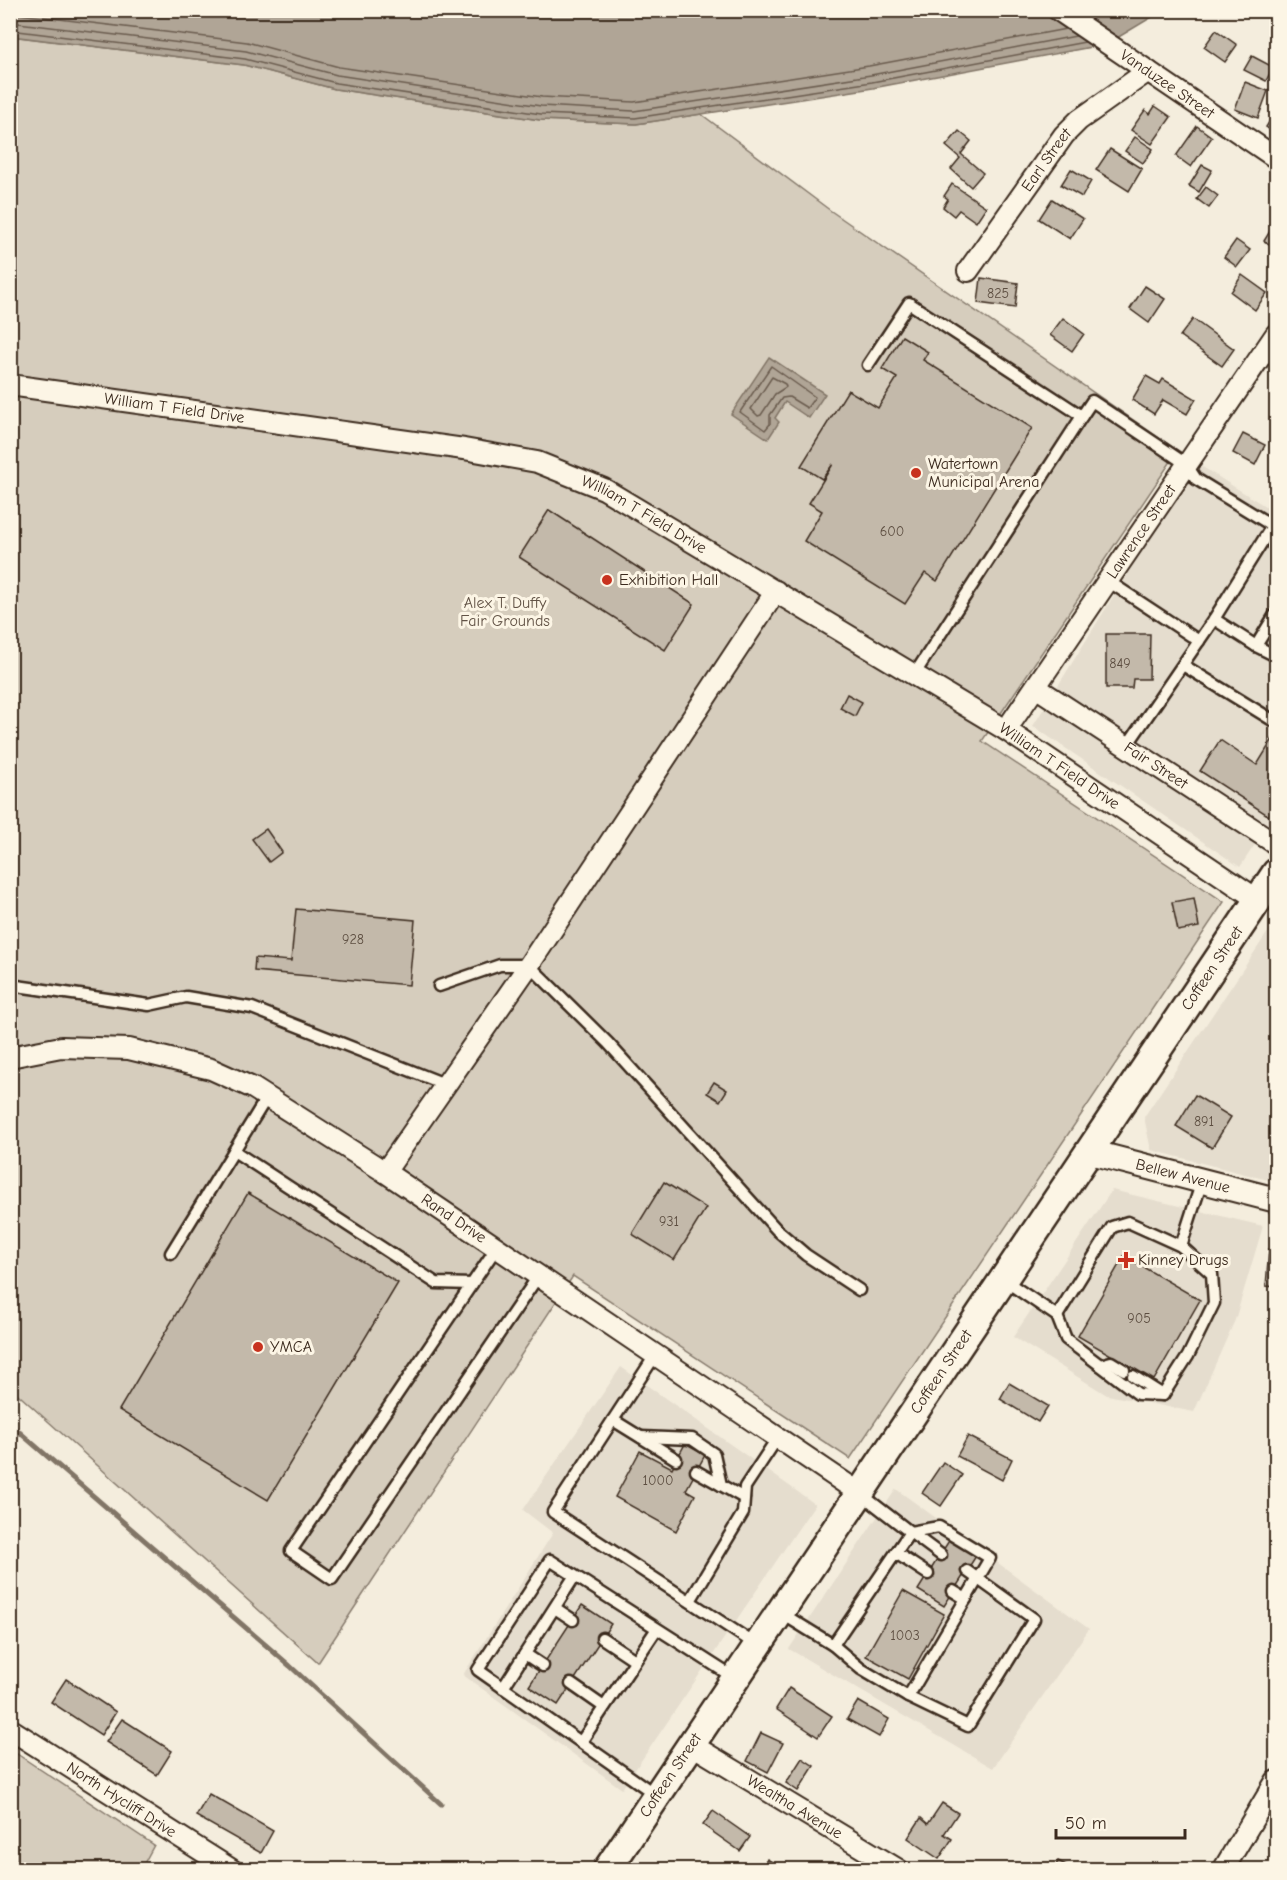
<svg xmlns="http://www.w3.org/2000/svg" width="1287" height="1880" viewBox="0 0 1287 1880" font-family="'Comic Neue',sans-serif">
<rect width="100%" height="100%" fill="#f4eddd"/>
<filter id="ink" filterUnits="userSpaceOnUse"><feTurbulence type="fractalNoise" baseFrequency=".0167" numOctaves="2"/><feDisplacementMap in="SourceGraphic" scale="12" xChannelSelector="R" yChannelSelector="G"/><feConvolveMatrix kernelMatrix="1 2 1 2 8 2 1 2 1" color-interpolation-filters="sRGB"/></filter>
<g filter="url(#ink)">
<g fill="#e5ddce">
<polygon points="1196,463 1276,513 1276,813 1240,867 1033,726"/>
<polygon points="1276,920 1276,1182 1151,1150 1144,1117"/>
<polygon points="1112,1190 1263,1226 1235,1320 1194,1412 1107,1395 1013,1337"/>
<polygon points="621,1367 815,1504 622,1789 463,1675 553,1533 523,1510"/>
<polygon points="896,1489 1089,1629 993,1768 789,1649"/>
</g>
<g fill="#d6cdbd" stroke="#887c6e" stroke-width="1.5">
<polygon points="11,36 244,65 335,89 540,120 636,124 701,114 831,211 1178,451 982,741 1224,902 850,1459 573,1276 318,1663 11,1388"/>
<polygon points="11,1750 154,1845 141,1869 11,1869"/>
</g>
<g fill="#b0a596" stroke="#817466" stroke-width="1.5">
<polygon points="11,10 1162,11 1107,44 873,88 636,124 540,120 335,89 244,65 11,36"/>
<polygon points="769,357 825,394 809,418 785,402 775,418 779,422 768,439 731,414"/>
</g>
<g fill="none" stroke-linecap="round" stroke-linejoin="round">
<g stroke="#6a5b4e" stroke-width="1.5">
<polyline points="10,13 247,42 339,67 542,97 634,102 869,66 1066,29"/>
<polyline points="10,22 246,51 337,75 541,106 634,111 871,75 1076,36"/>
<polyline points="10,30 245,59 336,83 541,114 635,118 872,82 1085,42"/>
<polygon points="771,366 815,397 807,408 789,397 782,398 770,415 770,424 765,430 740,412"/>
<polygon points="772,377 785,384 786,387 775,394 761,415 758,416 751,409"/>
</g>
<polyline stroke="#817466" stroke-width="5" points="10,1424 290,1666 441,1804"/>
</g>
<g fill="#c3b9aa" stroke="#3b2a1e" stroke-width="1.5">
<polygon points="1216,30 1237,45 1225,62 1204,47"/>
<polygon points="1252,56 1273,67 1266,81 1244,70"/>
<polygon points="1245,82 1268,91 1258,118 1235,109"/>
<polygon points="1155,106 1171,117 1152,144 1131,130 1145,110 1150,114"/>
<polygon points="1276,111 1276,134 1266,127"/>
<polygon points="1197,126 1212,137 1191,167 1176,156"/>
<polygon points="959,131 971,141 961,154 983,173 971,187 951,169 960,158 946,146"/>
<polygon points="1135,137 1153,149 1143,163 1125,151"/>
<polygon points="1110,149 1142,169 1129,191 1096,170"/>
<polygon points="1202,165 1212,170 1199,192 1189,186"/>
<polygon points="1071,169 1091,181 1082,197 1061,185"/>
<polygon points="952,184 986,207 976,222 959,210 954,216 943,207 948,199 944,196"/>
<polygon points="1206,187 1218,196 1209,208 1197,199"/>
<polygon points="1052,199 1083,219 1070,239 1039,219"/>
<polygon points="1275,223 1276,224 1276,248 1264,241"/>
<polygon points="1236,240 1250,250 1237,267 1224,257"/>
<polygon points="1242,275 1267,293 1255,310 1231,292"/>
<polygon points="981,278 1018,283 1015,308 978,303"/>
<polygon points="1145,286 1165,299 1149,323 1130,309"/>
<polygon points="1063,318 1084,334 1072,351 1050,335"/>
<polygon points="1193,319 1234,349 1222,366 1180,336"/>
<polygon points="902,336 928,352 923,360 1032,428 937,581 925,573 905,604 804,541 822,511 809,503 833,464 822,479 801,466 848,390 878,408 897,378 882,369"/>
<polygon points="1146,376 1160,384 1163,379 1196,399 1187,414 1163,400 1154,414 1132,400"/>
<polygon points="1243,434 1265,445 1255,465 1233,453"/>
<polygon points="549,510 694,604 665,650 519,557"/>
<polygon points="1106,634 1150,634 1149,679 1133,679 1132,688 1106,688"/>
<polygon points="847,694 862,702 855,716 840,708"/>
<polygon points="1276,734 1276,804 1269,816 1200,771 1220,740 1257,765"/>
<polygon points="266,829 282,852 269,862 252,839"/>
<polygon points="1194,898 1199,927 1178,931 1172,902"/>
<polygon points="296,909 415,920 409,985 254,971 255,958 291,961"/>
<polygon points="714,1082 727,1090 720,1101 707,1093"/>
<polygon points="1195,1095 1231,1117 1212,1148 1176,1126"/>
<polygon points="664,1182 706,1208 674,1260 632,1234"/>
<polygon points="248,1193 398,1283 268,1500 119,1410"/>
<polygon points="1269,1249 1276,1250 1276,1287 1266,1286"/>
<polygon points="1124,1256 1200,1300 1154,1380 1078,1336"/>
<polygon points="1009,1383 1048,1406 1038,1422 1000,1399"/>
<polygon points="968,1436 1012,1459 1002,1480 957,1456"/>
<polygon points="685,1444 705,1455 686,1490 695,1495 676,1531 615,1497 640,1451 672,1468"/>
<polygon points="943,1462 962,1475 941,1506 922,1493"/>
<polygon points="950,1539 976,1556 944,1606 918,1590"/>
<polygon points="903,1591 944,1614 908,1679 866,1656"/>
<polygon points="582,1605 611,1624 558,1705 529,1686"/>
<polygon points="66,1679 116,1712 101,1735 51,1702"/>
<polygon points="789,1688 832,1716 818,1737 776,1709"/>
<polygon points="858,1701 889,1719 879,1737 847,1719"/>
<polygon points="122,1719 172,1751 157,1775 106,1742"/>
<polygon points="761,1733 783,1743 768,1772 747,1761"/>
<polygon points="802,1758 814,1766 798,1791 786,1783"/>
<polygon points="209,1794 273,1831 261,1853 196,1816"/>
<polygon points="942,1803 958,1813 944,1834 952,1839 939,1859 908,1838 921,1818 928,1824"/>
<polygon points="713,1811 750,1837 740,1851 703,1825"/>
<polygon points="767,1859 785,1870 761,1870"/>
<polygon points="1058,1861 1076,1870 1054,1870"/>
</g>
<g fill="none" stroke-linecap="round" stroke-linejoin="round">
<defs>
<g id="service">
<polyline points="868,365 909,303 1082,416 914,675"/>
<polyline points="1082,416 1092,401 1186,464 1196,479 1276,528"/>
<polyline points="1108,581 1199,641"/>
<polyline points="1276,613 1256,646 1276,656"/>
<polyline points="1256,646 1214,619 1272,526"/>
<polyline points="1183,665 1274,721"/>
<polyline points="1126,747 1214,619"/>
<polyline points="10,985 149,1005 186,997 252,1008 447,1085"/>
<polyline points="439,986 500,965 529,965 608,1043 777,1230 806,1255 859,1290"/>
<polyline points="234,1151 436,1283 472,1284"/>
<polyline points="497,1247 291,1551 332,1579 539,1275"/>
<polyline points="171,1253 267,1097"/>
<polyline points="1004,1280 1057,1316 1066,1339 1138,1394 1163,1395 1188,1356 1214,1303 1212,1274 1181,1246"/>
<polyline points="1057,1316 1112,1227 1128,1222 1181,1246 1202,1181"/>
<polyline points="656,1354 553,1512 758,1646"/>
<polyline points="1100,1365 1111,1362 1124,1370"/>
<polyline points="1133,1376 1163,1395"/>
<polyline points="613,1420 676,1459"/>
<polyline points="641,1437 692,1439 714,1454 721,1485"/>
<polyline points="696,1471 744,1498"/>
<polyline points="910,1532 941,1555"/>
<polyline points="896,1553 928,1574"/>
<polyline points="953,1591 966,1599"/>
<polyline points="690,1601 743,1513 745,1487 778,1437"/>
<polyline points="555,1608 573,1620"/>
<polyline points="781,1613 833,1645 910,1532 861,1494"/>
<polyline points="602,1638 635,1660"/>
<polyline points="833,1645 861,1669 908,1697 990,1558 939,1527 910,1532"/>
<polyline points="525,1654 543,1666"/>
<polyline points="571,1684 604,1707"/>
<polyline points="503,1688 574,1577"/>
<polyline points="908,1697 968,1726 1034,1619 967,1571"/>
<polyline points="581,1742 656,1630"/>
<polyline points="656,1795 478,1670 550,1560 736,1679"/>
</g>
<g id="minor">
<path id="s1" d="M1058,10L1276,158"/>
<path id="s2" d="M968,271L1064,135L1079,120L1148,71"/>
<path id="s3" d="M10,385L464,449L537,462L604,489L1006,730L1258,900"/>
<path id="s4" d="M1037,688L1276,844"/>
<path id="s5" d="M1006,730L1276,334"/>
<path id="s6" d="M10,1057L61,1047L129,1049L211,1069L253,1088L385,1172L861,1494"/>
<polyline points="385,1172 529,965 776,591"/>
<path id="s7" d="M10,1729L232,1870"/>
<path id="s8" d="M692,1745L899,1870"/>
<polyline points="1223,1870 1276,1781"/>
</g>
<g id="tertiary">
<path id="s9" d="M1090,1152L1276,1200"/>
</g>
<g id="secondary">
<path id="s10" d="M607,1870L1276,873"/>
</g>
</defs>
<use href="#service" stroke="#3b2a1e" stroke-width="15"/>
<use href="#minor" stroke="#3b2a1e" stroke-width="24"/>
<use href="#tertiary" stroke="#3b2a1e" stroke-width="28"/>
<use href="#secondary" stroke="#3b2a1e" stroke-width="32"/>
<use href="#service" stroke="#fcf5e5" stroke-width="10"/>
<use href="#minor" stroke="#fcf5e5" stroke-width="20"/>
<use href="#tertiary" stroke="#fcf5e5" stroke-width="24"/>
<use href="#secondary" stroke="#fcf5e5" stroke-width="27"/>
</g>
</g>
<g fill="#c8321e" stroke="#fcf5e5" stroke-width="2">
<circle cx="916" cy="473" r="6"/>
<circle cx="607" cy="580" r="6"/>
<path d="M1123 1251h6v6h6v6h-6v6h-6v-6h-6v-6h6z"/>
<circle cx="258" cy="1347" r="6"/>
</g>
<g text-anchor="middle" dominant-baseline="central" stroke-width="6" stroke-linejoin="round" paint-order="stroke">
<g font-size="14" fill="#5d4e41">
<text x="998" y="293">825</text>
<text x="892" y="531">600</text>
<text x="1120" y="663">849</text>
<text x="353" y="939">928</text>
<text x="1204" y="1121">891</text>
<text x="669" y="1221">931</text>
<text x="1139" y="1318">905</text>
<text x="658" y="1480">1000</text>
<text x="905" y="1635">1003</text>
</g>
<g font-size="16" fill="#3b2a1e" stroke="#fcf5e5">
<text stroke="none"><textPath href="#s1" startOffset="132">Vanduzee Street</textPath></text>
<text stroke="none"><textPath href="#s2" startOffset="136">Earl Street</textPath></text>
<text stroke="none"><textPath href="#s3" startOffset="166">William T Field Drive</textPath></text>
<text stroke="none"><textPath href="#s3" startOffset="652">William T Field Drive</textPath></text>
<text stroke="none"><textPath href="#s5" startOffset="240">Lawrence Street</textPath></text>
<text stroke="none"><textPath href="#s3" startOffset="1138">William T Field Drive</textPath></text>
<text stroke="none"><textPath href="#s4" startOffset="142">Fair Street</textPath></text>
<text stroke="none"><textPath href="#s10" startOffset="1086">Coffeen Street</textPath></text>
<text stroke="none"><textPath href="#s9" startOffset="96">Bellew Avenue</textPath></text>
<text stroke="none"><textPath href="#s6" startOffset="490">Rand Drive</textPath></text>
<text stroke="none"><textPath href="#s10" startOffset="600">Coffeen Street</textPath></text>
<text stroke="none"><textPath href="#s10" startOffset="114">Coffeen Street</textPath></text>
<text stroke="none"><textPath href="#s7" startOffset="132">North Hycliff Drive</textPath></text>
<text stroke="none"><textPath href="#s8" startOffset="120">Wealtha Avenue</textPath></text>
</g>
<g font-size="16" fill="#3b2a1e" stroke="#fcf5e5" text-anchor="start">
<text x="928" y="464">Watertown<tspan x="928" dy="18">Municipal Arena</tspan></text>
<text x="619" y="580">Exhibition Hall</text>
<text x="1138" y="1260">Kinney Drugs</text>
<text x="270" y="1347">YMCA</text>
</g>
<g font-size="16" fill="#625346" stroke="#fcf5e5">
<text x="505" y="603">Alex T. Duffy<tspan x="505" dy="18">Fair Grounds</tspan></text>
</g>
</g>
<rect width="1287" height="1880" fill="none" stroke="#fcf5e5" stroke-width="36"/>
<rect x="18" y="18" width="1251" height="1844" fill="none" stroke="#3b2a1e" stroke-width="2" filter="url(#ink)"/>
<path d="M1056 1829v9h129v-9" fill="none" stroke="#3b2a1e" stroke-width="3"/>
<text x="1065" y="1829" font-size="18" fill="#3b2a1e" stroke="#fcf5e5" stroke-width="4.5" paint-order="stroke">50 m</text>
</svg>
